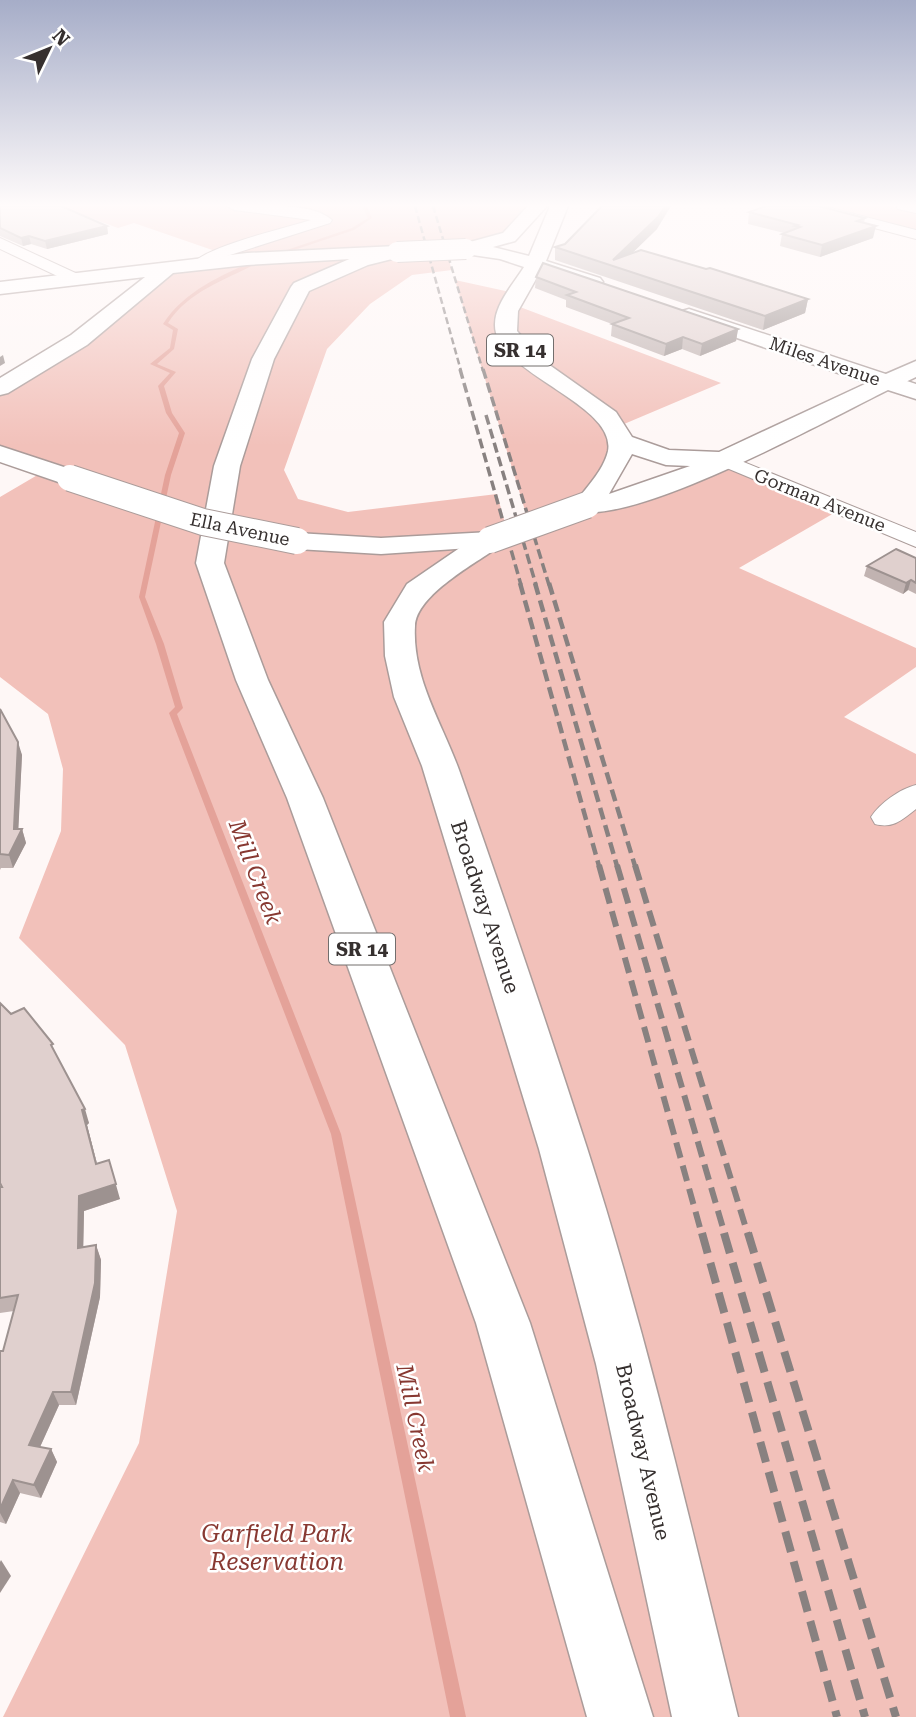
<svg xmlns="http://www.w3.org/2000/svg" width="916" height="1717" viewBox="0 0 916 1717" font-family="'Roboto Serif',serif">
<rect width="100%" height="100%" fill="#fef7f6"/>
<g fill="#f2c1ba">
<polygon points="58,206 538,206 518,229 446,251 452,270 412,275 370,304 327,349 284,470 298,499 348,512 497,494 508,534 530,527 455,280 519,294 520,307 721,383 617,427 622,442 588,504 724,460 841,509 739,568 916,648 916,667 844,717 916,754 916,1717 3,1717 139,1443 177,1211 125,1045 19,938 61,831 63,769 48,714 0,677 0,497 46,470 0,454 0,388 169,267 221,253 134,223 118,228"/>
<polygon points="824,206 890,206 916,213 916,230"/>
</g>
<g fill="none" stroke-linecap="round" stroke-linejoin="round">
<g fill="#e4a299" fill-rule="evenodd">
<polygon points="362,206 366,206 372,218 354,230 276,256 272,255 352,228 368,218"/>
<path d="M259,259L263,260C230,279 190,289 168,323L178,329L174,349L157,364L176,372L164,386L172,413L185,433L171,475L145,597L164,644L183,708L177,714L341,1134L466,1717H450L331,1134L169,713L175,707L156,644L139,597L165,475L179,433L166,413L158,386L170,373L150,364L170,348L173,330L163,324C185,290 224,274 259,259Z"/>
</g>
<defs>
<g id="street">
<path d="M227,206C254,206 312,201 332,220L330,223L227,256L207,266H195L193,263C209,246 285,228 311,220L234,210Z"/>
<polygon points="800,206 823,206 916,230 916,239 802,209"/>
<polygon points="896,206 916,206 916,213 898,209"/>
<polygon points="0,238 82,276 84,279 82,282 70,282 0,249"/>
<polygon points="724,454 916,532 916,547 717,464 714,460 717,456"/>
<path d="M916,785V809C902,820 893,829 875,824L871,817C880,803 900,789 916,785Z"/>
</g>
<g id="secondary">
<polygon points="397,246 406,252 404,256 247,265 173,273 87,345 8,393 0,395 0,378 71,335 145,277 0,294 0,282 247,253"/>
<polygon points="916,361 916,377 895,387 879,387 876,382 879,377"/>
<polygon points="0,446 79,472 83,478 79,484 70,486 0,462"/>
<polygon points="490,532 500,534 504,540 500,546 381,554 297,549 287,547 283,541 287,535 297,533 381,538"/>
</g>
<g id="primary">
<path d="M528,206H547L515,241L493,247L529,256L550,206H568L546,261L600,278L603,282L593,288L540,272L518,311L517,331L541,359L616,412L632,437L669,450L719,452L867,383L682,319L679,315L682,311L689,309L916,384V399L888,390C827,420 637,525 577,511L574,505C585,488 603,472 608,451C617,403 493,373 495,324C495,304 514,283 524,267L500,259L459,253L457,249L459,245L503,233ZM632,454L666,465L690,466L609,494Z"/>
<polygon points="397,246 406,252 404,256 368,265 309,291 274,359 240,466 224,563 268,680 323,798 530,1323 653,1717 587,1717 476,1323 287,798 236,680 196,563 214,466 252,359 291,287 294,283 354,257"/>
<path d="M490,532L500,534L504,540L500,546C476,563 416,595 415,626C412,678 442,723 459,770C503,895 546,1021 587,1148C647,1335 691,1526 738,1717H672L596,1364L539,1149L422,766L394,697L385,656L384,622L407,584L480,534Z"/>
</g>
</defs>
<use href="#street" stroke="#ab9c9a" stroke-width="2"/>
<use href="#secondary" stroke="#ab9c9a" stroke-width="3"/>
<use href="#primary" stroke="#ab9c9a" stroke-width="3"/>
<use href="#street" fill="#fff" fill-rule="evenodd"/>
<use href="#secondary" fill="#fff" fill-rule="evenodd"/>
<use href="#primary" fill="#fff" fill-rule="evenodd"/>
<g stroke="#888180" stroke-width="2.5" stroke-dasharray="7 3.5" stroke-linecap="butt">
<polyline points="415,206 461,371"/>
<polyline points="433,206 483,371"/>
</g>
<g stroke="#888180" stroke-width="3.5" stroke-dasharray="10 4.5" stroke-linecap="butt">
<polyline points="460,369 521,585"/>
<polyline points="483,369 549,585"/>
<polyline points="486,415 536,585"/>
</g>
<g stroke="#888180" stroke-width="4.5" stroke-dasharray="12 6" stroke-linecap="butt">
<polyline points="520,583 599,866"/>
<polyline points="535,583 617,866"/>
<polyline points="549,583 635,866"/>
</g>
<g stroke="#888180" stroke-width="6" stroke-dasharray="16 8" stroke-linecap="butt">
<polyline points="599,865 702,1235"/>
<polyline points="617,865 725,1235"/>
<polyline points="635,865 748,1235"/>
</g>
<g stroke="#888180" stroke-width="8" stroke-dasharray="21 10" stroke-linecap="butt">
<polyline points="702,1233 837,1717"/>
<polyline points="724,1233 865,1717"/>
<polyline points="748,1233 896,1717"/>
</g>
<defs>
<polyline id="secondary-bridge" points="70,478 203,522 297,541"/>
<polyline id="primary-bridge-far1" points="397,252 466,249"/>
<polyline id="primary-bridge" points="490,540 587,505"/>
</defs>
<use href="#secondary-bridge" stroke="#ab9c9a" stroke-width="28" stroke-linecap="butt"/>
<use href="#primary-bridge-far1" stroke="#ab9c9a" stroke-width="22" stroke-linecap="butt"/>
<use href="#primary-bridge" stroke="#ab9c9a" stroke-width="28" stroke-linecap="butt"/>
<use href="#secondary-bridge" stroke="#fff" stroke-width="26"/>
<use href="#primary-bridge-far1" stroke="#fff" stroke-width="20"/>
<use href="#primary-bridge" stroke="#fff" stroke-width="26"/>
</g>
<g fill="#c1b3b1">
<polygon points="0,206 107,226 108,234 47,249 31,244 23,246 0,236"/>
<polygon points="749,212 865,218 864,223 873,238 820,257 780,246 782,234 784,233 748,224"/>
<polygon points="657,229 632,253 706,269 808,299 805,313 763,330 555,260 555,247 565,244"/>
<polygon points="536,277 738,329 736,341 700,356 682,349 664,356 611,336 612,324 566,307 566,300 535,288"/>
<polygon points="916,558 916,594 908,590 903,594 864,576 867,566"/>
<polygon points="0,709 22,755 18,829 22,829 26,843 13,868 1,868 0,870"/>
<polygon points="0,1003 58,1059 89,1123 87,1125 97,1164 120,1199 84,1211 83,1247 96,1245 101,1260 100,1297 76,1405 59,1405 40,1447 51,1449 57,1462 41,1498 20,1493 6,1524 0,1522 0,1351 3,1351 14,1311 0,1313 0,1187 1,1187 0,1185"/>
</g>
<g fill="#9d9290">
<polygon points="665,206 671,206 657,229 617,268 613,260"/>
<polygon points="107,226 108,234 47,249 45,241"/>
<polygon points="876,226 873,238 820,257 822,245"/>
<polygon points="29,236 31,244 23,246 21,238"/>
<polygon points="808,299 805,313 763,330 765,316"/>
<polygon points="738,329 736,341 700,356 702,344"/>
<polygon points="683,337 682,349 664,356 666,344"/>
<polygon points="3,355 5,363 0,366 0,357"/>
<polygon points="911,580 908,590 903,594 906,583"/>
<polygon points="18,742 22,755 18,837 22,829 26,843 13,868 9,855 14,829"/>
<polygon points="85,1109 89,1123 87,1125 101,1179 82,1110"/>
<polygon points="109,1160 120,1199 84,1211 83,1262 78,1248 79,1196"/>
<polygon points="96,1245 101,1260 100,1297 76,1405 71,1392"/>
<polygon points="53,1392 59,1405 35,1458 29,1445"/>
<polygon points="51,1449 57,1462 41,1498 34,1485"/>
<polygon points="13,1480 20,1493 6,1524 0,1513 0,1509"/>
<polygon points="1,1560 11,1576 0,1593 0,1562"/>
</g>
<g fill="#e0d0ce" stroke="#9d9290" stroke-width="2">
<polygon points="0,206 61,206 107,226 45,241 29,236 21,238 0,228"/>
<polygon points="602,206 665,206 658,217 613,260 641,250 706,269 710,268 808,299 765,316 555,247 565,244"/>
<polygon points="766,206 818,206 865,218 857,221 876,226 822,245 782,234 800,227 795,226 798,225 749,212"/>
<polygon points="543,263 738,329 702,344 683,337 666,344 612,324 629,318 567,295 576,292 536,277"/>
<polygon points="896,549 916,558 916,583 911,580 906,583 867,566"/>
<polygon points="0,709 18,742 14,829 22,829 9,855 0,854"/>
<polygon points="0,1003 11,1014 24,1008 53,1044 51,1045 85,1109 82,1110 96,1164 109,1160 116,1184 79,1196 78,1248 96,1245 95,1283 71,1392 53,1392 29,1445 51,1449 34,1485 13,1480 0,1509 0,1351 3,1351 18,1295 0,1298 0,1187 2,1187 0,1183"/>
</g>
<linearGradient id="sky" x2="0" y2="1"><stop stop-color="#a6adc8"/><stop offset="0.46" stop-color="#fffbfb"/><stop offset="1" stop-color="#fffbfb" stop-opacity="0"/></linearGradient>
<rect width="916" height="446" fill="url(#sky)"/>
<g text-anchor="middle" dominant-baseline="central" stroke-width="5" stroke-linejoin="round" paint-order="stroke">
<g font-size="18" fill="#36302f" stroke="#fff">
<text transform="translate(825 361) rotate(19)">Miles Avenue</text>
<text transform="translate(820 500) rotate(22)">Gorman Avenue</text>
<text transform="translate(240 529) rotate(12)">Ella Avenue</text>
</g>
<g fill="#fff" stroke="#726e6d" stroke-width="2">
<rect x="487" y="334.5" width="66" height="31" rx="5"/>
<rect x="329" y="933.5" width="66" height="31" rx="5"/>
</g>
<g font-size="19" font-weight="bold" fill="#36302f">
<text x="520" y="350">SR 14</text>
<text x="362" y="949">SR 14</text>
</g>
<g font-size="21" fill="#36302f" stroke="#fff">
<text transform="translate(485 907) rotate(72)">Broadway Avenue</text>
<text transform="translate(643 1452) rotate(77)">Broadway Avenue</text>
</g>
<g font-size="23" font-style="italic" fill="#873831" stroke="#fff">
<text transform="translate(255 872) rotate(69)">Mill Creek</text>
<text transform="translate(415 1418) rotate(78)">Mill Creek</text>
</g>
<g font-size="24" font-style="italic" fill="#883932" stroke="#fff">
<text x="277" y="1534">Garfield Park<tspan x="277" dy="28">Reservation</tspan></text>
</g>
</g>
<g transform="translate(49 49) rotate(47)" stroke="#ffffff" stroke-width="5" paint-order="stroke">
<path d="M0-5L12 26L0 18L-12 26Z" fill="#36302f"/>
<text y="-10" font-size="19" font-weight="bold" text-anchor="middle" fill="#36302f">N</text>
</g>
</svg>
